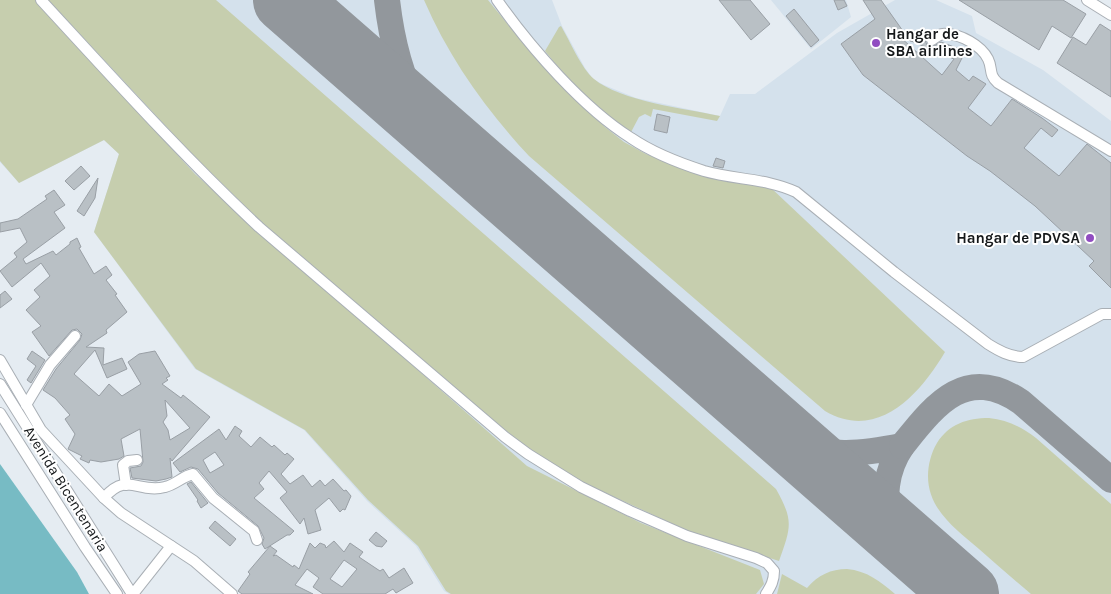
<svg xmlns="http://www.w3.org/2000/svg" width="1111" height="594" viewBox="0 0 1111 594" font-family="Karla,sans-serif">
<rect width="100%" height="100%" fill="#e5ecf2"/>
<g fill="#d4e1ec">
<polygon points="0,0 552,0 562,26 585,68 593,79 604,85 636,98 720,116 730,94 755,94 837,33 895,0 936,0 972,16 976,33 1043,70 1111,121 1111,594 449,594 444,591 416,546 367,501 304,430 195,369 94,232 119,154 104,140 19,183 0,162"/>
<polygon points="771,0 846,0 851,17 811,49"/>
</g>
<g fill="#c6ceae">
<polygon points="0,0 36,0 195,174 527,466 641,523 760,570 764,584 756,594 451,594 446,591 418,546 368,500 305,430 196,369 94,232 119,154 104,140 19,183 0,161"/>
<path d="M48,0H216L776,489C794,521 791,527 779,561L688,531L582,482L532,452L356,307L261,222L190,152Z"/>
<path d="M424,0H488L524,44L565,90L605,127L624,142L646,154L699,175L769,186L945,352C920,394 878,442 825,411L529,156C486,110 449,58 424,0Z"/>
<path d="M561,26C570,41 581,68 594,79C620,101 687,109 720,116L717,121L653,109L651,117L645,114L639,117L630,134C597,107 571,84 545,51L559,27Z"/>
<path d="M989,418C1008,420 1021,427 1036,438L1111,504V594H1031C1013,579 996,564 979,549C956,529 928,510 928,476C928,465 931,453 937,443C949,424 967,418 989,418Z"/>
<path d="M847,569C867,571 880,581 895,594H777L782,574L807,588C818,575 831,569 847,569Z"/>
</g>
<polygon fill="#77bbc4" points="0,464 77,572 89,594 0,594"/>
<g fill="none" stroke-linecap="round" stroke-linejoin="round">
<g stroke="#92979c" stroke-width="26">
<path d="M387,0C391,35 400,75 417,106C423,116 432,125 439,134"/>
<path d="M792,442C826,459 866,453 902,446C887,468 880,501 894,526C896,530 900,535 903,539"/>
<path d="M902,446C935,405 965,364 1021,402L1111,480"/>
</g>
<polyline stroke="#92979c" stroke-width="66" points="286,0 966,594"/>
</g>
<g fill="#b9c0c5" stroke="#999fa5" fill-rule="evenodd">
<polygon points="719,0 750,0 770,24 751,40"/>
<polygon points="834,0 844,0 847,6 838,10"/>
<path d="M863,0H881L910,41L925,40L927,45L932,47L941,42L962,50L963,48L966,50L956,70L969,81L973,76L986,84L968,108L991,126L1012,99L1042,118L1058,130L1052,137L1041,128L1024,148L1059,176L1087,144L1111,163V288L1089,266L1094,261L1035,206L990,171L967,156L863,75L841,44L875,19ZM899,36L911,41L954,59L942,75Z"/>
<polygon points="959,0 1063,0 1086,14 1071,38 1052,26 1039,50"/>
<polygon points="794,9 819,40 811,47 786,16"/>
<polygon points="1100,24 1111,31 1111,97 1057,63 1073,37 1086,45"/>
<polygon points="657,114 670,117 667,133 654,130"/>
<polygon points="716,158 725,161 723,168 713,166"/>
<polygon points="81,166 90,176 74,190 65,181"/>
<polygon points="98,178 95,198 84,216 77,211"/>
<path d="M54,190L65,205L54,212L65,228L23,259L26,264L53,251L56,255L70,244V242L77,238L81,247L79,248L94,274L106,266L112,275L106,280L117,294L115,295L127,312L106,330L107,333L86,347L104,348L103,365L122,358L127,369L107,378L95,350L74,374L99,396L109,384L122,396L141,384L128,362L139,354L155,351L170,376L166,378L168,380L162,384L181,398L183,395L210,417L172,461L170,458L172,477L166,479L156,481L132,478L130,468L141,466L143,462L140,429L121,439L124,456L119,459L101,462L90,460L89,463L80,459L82,456L68,449L75,434L65,419L70,415L55,398L43,390L56,369L80,340L82,334L77,329L72,330L49,356L32,332L41,326L26,310L40,297L34,290L50,276L41,263L12,287L0,271L17,257L14,253L27,242L20,228L0,232V223L18,219L47,199L45,196ZM165,400L190,428L170,440L168,430L163,422L167,416Z"/>
<polygon points="5,291 12,299 0,308 0,295"/>
<polygon points="32,351 45,360 31,383 27,380 36,366 27,359"/>
<path d="M235,426L242,431L239,436L251,447L260,437L272,447L274,445L285,455L287,453L294,459L281,474L290,484L303,475L312,487L320,480L325,486L333,479L344,491L346,490L351,496L345,510L343,509L340,512L329,498L315,510L321,530L308,534L304,518L300,524L280,498L287,492L269,471L259,483L264,489L254,498L294,531L290,535H287L265,549L262,544L264,538L258,526L218,493L198,469L191,467L180,472L173,463L219,429L226,440ZM215,452L224,465L210,473L203,460Z"/>
<polygon points="191,482 208,503 201,508 197,501 198,500 187,484"/>
<polygon points="215,521 236,539 230,546 209,528"/>
<polygon points="376,532 387,541 382,547 376,546 369,540"/>
<path d="M334,541L344,552L350,543L363,552L359,557L380,571L383,569L389,578L404,568L413,583L396,593L393,589L385,594H323L313,587L319,578L307,569L295,585L313,594H242L238,591L250,574L248,572L270,546L277,551L273,556L276,555L293,567L294,565L299,569L310,543L315,548L320,543L325,545L326,548ZM344,560L357,569L342,587L330,579Z"/>
</g>
<g fill="none" stroke-linecap="round" stroke-linejoin="round">
<defs>
<g id="minor">
<path d="M41,0C112,77 182,155 259,227L505,437L528,454L581,487L630,511L687,536L756,558L767,563L774,571C774,581 771,586 766,594"/>
<path d="M497,0C530,47 583,108 631,138C653,153 679,163 704,171C735,180 766,178 796,192L894,272L988,344C999,351 1010,357 1023,357L1102,314H1111"/>
<polyline points="1087,0 1111,15"/>
<path d="M932,40C936,37 940,33 946,34C960,34 981,45 988,59C993,69 988,74 998,83L1111,151"/>
<polyline points="0,360 41,430 104,498 121,513 194,561 232,594"/>
<polyline points="0,384 132,594"/>
<polyline points="26,405 50,365 75,336"/>
<polyline points="0,413 85,547 117,594"/>
<polyline points="126,485 123,465 128,461 137,460"/>
<path d="M104,498C127,471 139,494 165,487C175,485 183,476 193,474L213,498L254,531L257,540"/>
<polyline points="133,594 171,546"/>
</g>
</defs>
<use href="#minor" stroke="#a9afb5" stroke-width="12"/>
<use href="#minor" stroke="#fff" stroke-width="10"/>
</g>
<g fill="#914dc1" stroke="#fff" stroke-width="2">
<circle cx="876" cy="43" r="5"/>
<circle cx="1090" cy="238" r="5"/>
</g>
<g text-anchor="middle" dominant-baseline="central" stroke-width="4" stroke-linejoin="round" paint-order="stroke">
<g font-size="15" font-weight="bold" fill="#15181a" stroke="#fff" text-anchor="start">
<text x="886" y="34">Hangar de<tspan x="886" dy="17">SBA airlines</tspan></text>
<text x="1080" y="238" text-anchor="end">Hangar de PDVSA</text>
</g>
<g font-size="15" fill="#15181a" stroke="#fff">
<text transform="translate(66 489) rotate(58)">Avenida Bicentenaria</text>
</g>
</g>
</svg>
